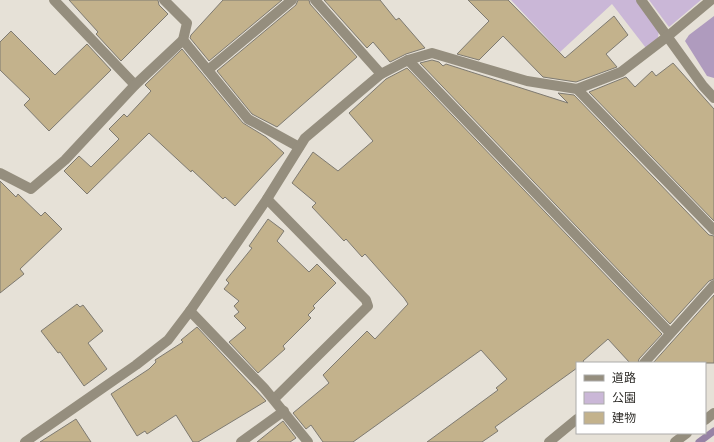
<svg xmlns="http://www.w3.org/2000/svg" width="714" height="442" viewBox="0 0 714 442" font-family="'Fira Sans','Noto Sans JP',sans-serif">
<rect width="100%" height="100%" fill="#e6e1d7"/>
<g fill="#cab7d7">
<polygon points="511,0 636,0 659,30 658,38 646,48 612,4 560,52"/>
<polygon points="649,0 701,0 669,27"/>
</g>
<polygon fill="#af9bbe" points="714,16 714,78 707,76 685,41 689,35"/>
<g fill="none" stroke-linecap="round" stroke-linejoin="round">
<polyline stroke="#9783a5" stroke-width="7" points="699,442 714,431"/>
</g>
<g fill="#c3b28c" stroke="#7e7a71">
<polygon points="69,0 158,0 159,5 168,14 121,61 96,34 98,32"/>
<polygon points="223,0 282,0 209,61 190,38 191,35"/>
<polygon points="298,0 309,0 310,4 357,57 277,127 252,114 217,71 296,5"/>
<polygon points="324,0 380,0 396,20 399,18 425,48 406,54 390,62 373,42 367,48"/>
<polygon points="468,0 508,0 565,58 614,16 628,35 606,54 617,67 576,82 543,77 503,36 479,60 457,54 489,21"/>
<polygon points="11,31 55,75 87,44 111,70 49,131 24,105 30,99 0,70 0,42"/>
<polygon points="182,49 243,123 266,137 284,153 235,206 225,197 223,199 192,170 191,172 149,133 87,194 64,171 79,156 91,167 119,139 109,129 124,114 127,117 151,91 145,85"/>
<polygon points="432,60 439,62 443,66 446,64 568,103 558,93 574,95 709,235 714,236 714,279 709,281 670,324 420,63"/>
<polygon points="673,63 714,109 714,221 589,92 626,77 635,87 652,71 656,76"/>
<polygon points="407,68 662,334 639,359 638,363 630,363 608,339 583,361 584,362 577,363 577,368 495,427 498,431 482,442 427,442 498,390 496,388 507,379 481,350 353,442 323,442 311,425 306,429 293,413 329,383 323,375 367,331 375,339 408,304 404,298 365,254 362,257 346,239 344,241 312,207 316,203 292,183 313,152 338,171 373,141 349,113 386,79"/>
<polygon points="0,181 16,197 18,194 41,216 45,212 62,229 20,269 24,274 0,293"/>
<polygon points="268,219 284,231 277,241 309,272 317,264 336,283 313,306 315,308 308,315 311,318 283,346 285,349 258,373 229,342 246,328 234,316 239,312 234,306 239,301 224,289 229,283 226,280 252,248 249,246"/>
<polygon points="714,295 714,363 653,363"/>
<polygon points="77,304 80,307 83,305 103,331 88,343 107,369 84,386 60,352 58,353 41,331"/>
<polygon points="197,327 266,401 198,442 193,442 176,415 147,434 145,431 137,436 111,394 149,369 156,362 155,360 183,342 181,340"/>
<polygon points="76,419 91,442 40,442"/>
<polygon points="283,421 296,438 290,442 257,442"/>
</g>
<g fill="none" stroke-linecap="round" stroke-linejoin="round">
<g stroke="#958e7e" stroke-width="10">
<polyline points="54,0 135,85"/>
<polyline points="164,0 187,23 183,40"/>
<polyline points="315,0 381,74"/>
<polyline points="641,0 703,86 714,98"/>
<polyline points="408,60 670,333"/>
<polyline points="208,70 292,0"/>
<polyline points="577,89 621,72 668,36 711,0"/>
<polyline points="0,173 31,189 65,160 135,85 183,40 248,119 299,147"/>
<polyline points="267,199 366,300 368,306 274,399"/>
<polyline points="190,311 267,199 305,138 381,74 408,60 432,53 527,81 577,89 714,230"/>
<polyline points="644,363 714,285"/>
<polyline points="705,420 714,413"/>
<polyline points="25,442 136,365 168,340 190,311 264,388 308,442"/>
<polyline points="241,442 284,411"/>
<polyline points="549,442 577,419"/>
<polyline points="675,442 687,433"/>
</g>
</g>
<rect x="576" y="362" width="130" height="72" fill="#ffffff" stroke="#acabaa"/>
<rect x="584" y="375" width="20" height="6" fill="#958e7e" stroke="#acabaa"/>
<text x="612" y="382" font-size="12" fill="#302e2a">道路</text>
<rect x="584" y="392" width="20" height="12" fill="#cab7d7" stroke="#acabaa"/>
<text x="612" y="402" font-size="12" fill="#302e2a">公園</text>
<rect x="584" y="412" width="20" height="12" fill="#c3b28c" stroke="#acabaa"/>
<text x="612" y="422" font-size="12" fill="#302e2a">建物</text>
</svg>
